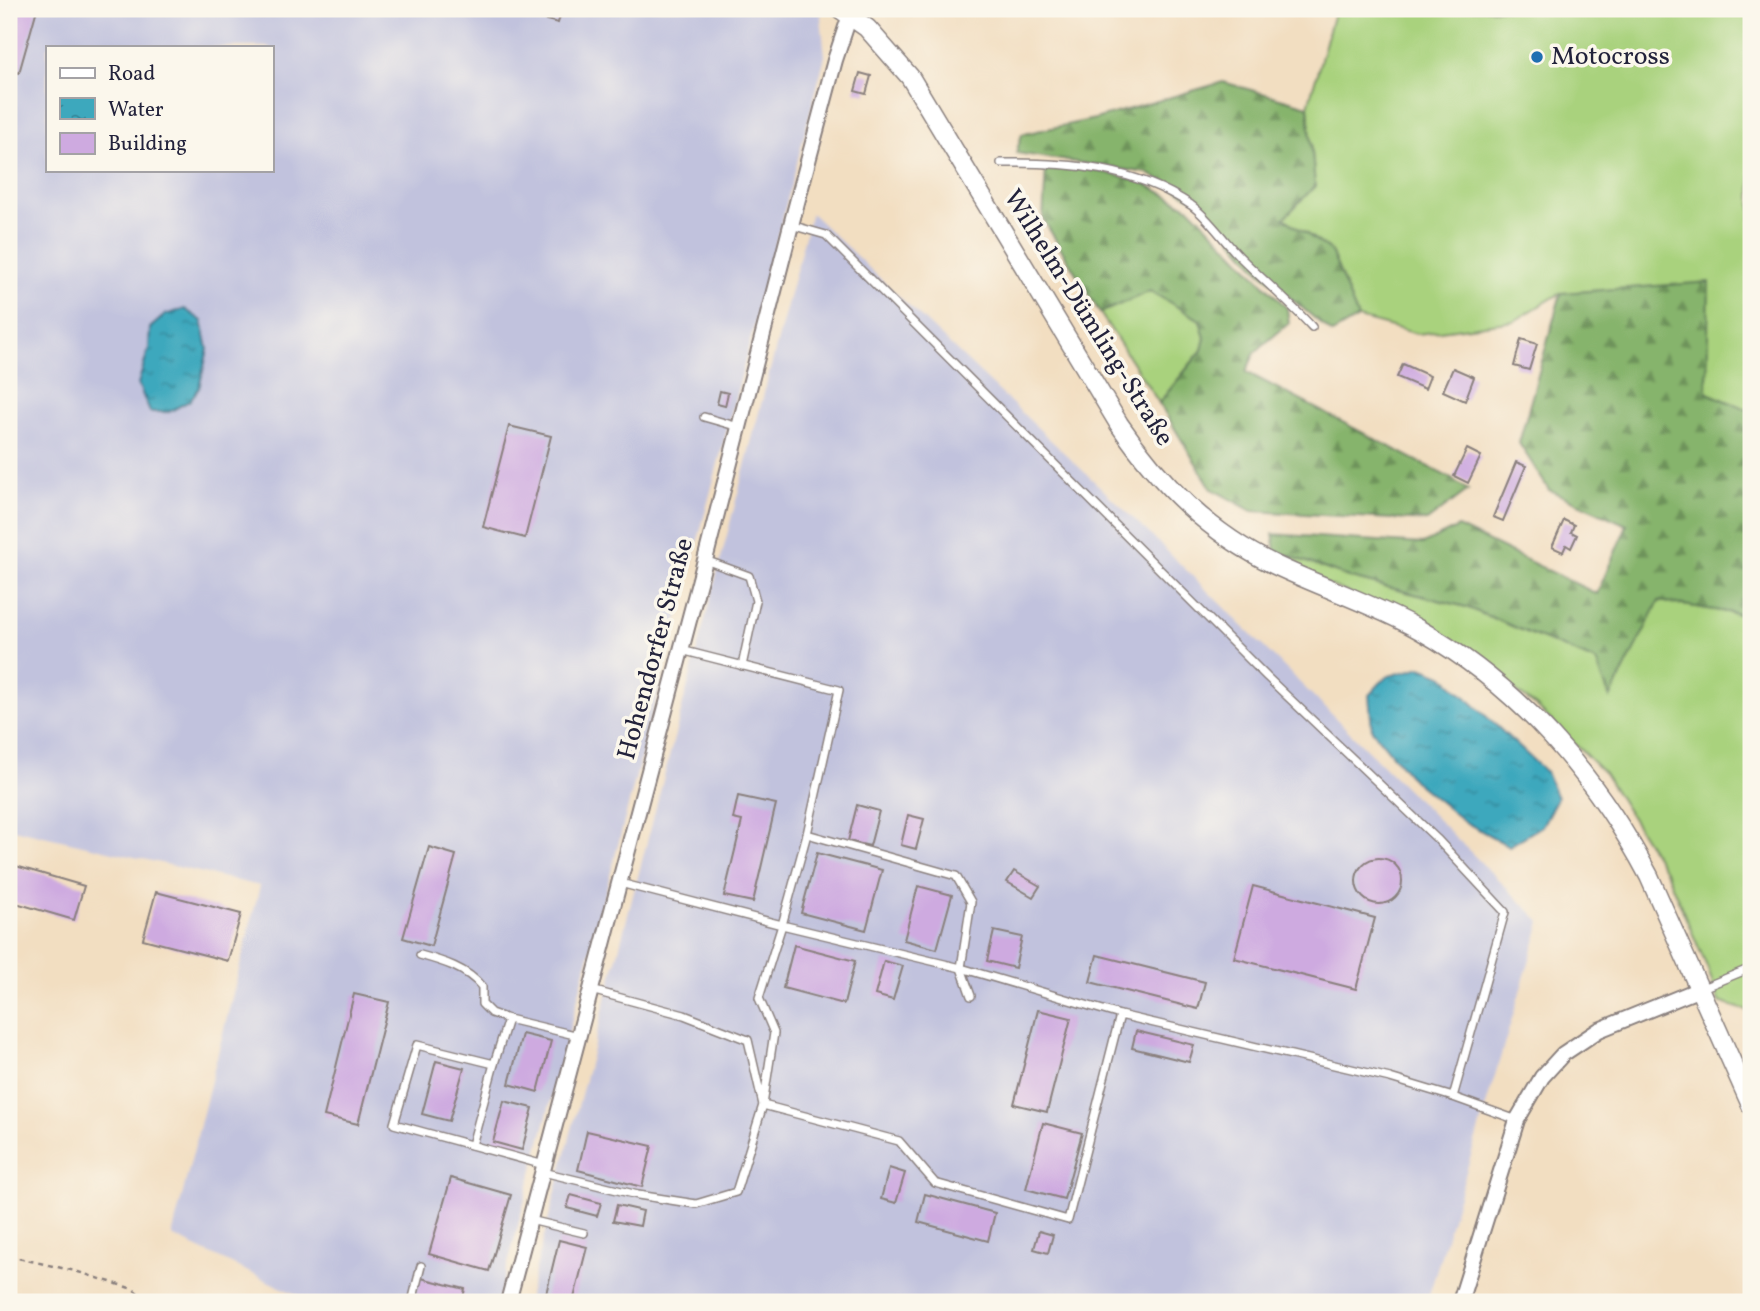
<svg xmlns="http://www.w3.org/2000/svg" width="1760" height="1311" viewBox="0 0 1760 1311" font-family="Vollkorn,serif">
<defs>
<pattern id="forest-firs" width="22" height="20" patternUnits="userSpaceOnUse" patternTransform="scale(1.75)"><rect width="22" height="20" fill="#86b46c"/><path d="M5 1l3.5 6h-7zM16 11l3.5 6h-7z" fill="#6d925a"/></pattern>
<pattern id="water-ripples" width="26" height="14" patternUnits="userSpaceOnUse" patternTransform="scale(1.75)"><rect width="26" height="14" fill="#3da8bd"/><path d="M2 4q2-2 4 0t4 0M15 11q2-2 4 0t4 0" fill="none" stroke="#33889b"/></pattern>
</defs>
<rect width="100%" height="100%" fill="#fbf7ec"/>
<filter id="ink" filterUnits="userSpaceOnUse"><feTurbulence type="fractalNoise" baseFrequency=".0143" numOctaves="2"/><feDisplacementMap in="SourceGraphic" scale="14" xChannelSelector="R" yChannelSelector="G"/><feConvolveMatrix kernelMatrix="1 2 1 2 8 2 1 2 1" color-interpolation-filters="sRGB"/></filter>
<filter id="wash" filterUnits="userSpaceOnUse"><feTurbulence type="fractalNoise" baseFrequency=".00686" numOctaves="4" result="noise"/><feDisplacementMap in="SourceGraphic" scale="28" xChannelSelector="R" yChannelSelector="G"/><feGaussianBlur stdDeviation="1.57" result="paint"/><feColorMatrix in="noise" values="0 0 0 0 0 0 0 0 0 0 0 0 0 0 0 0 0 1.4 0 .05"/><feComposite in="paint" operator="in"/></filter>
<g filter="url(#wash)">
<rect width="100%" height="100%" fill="#f2dec1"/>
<g fill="#c1c2dd" fill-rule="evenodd">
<path d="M9,9H823L821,17L825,56L498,1302H312L172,1236L260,886L9,828ZM47,47H271V170H47Z"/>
<polygon points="811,213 1155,539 1541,922 1427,1302 527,1302"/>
</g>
<g fill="#a9d27d" stroke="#667a5c" stroke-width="2">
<polygon points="1335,9 1751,9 1751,411 1707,393 1561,293 1514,321 1418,334 1358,318 1331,251 1284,218 1315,186 1308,106"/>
<polygon points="1150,291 1200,320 1205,338 1202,350 1159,403 1100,313"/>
<polygon points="1276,551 1351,578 1466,607 1596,661 1659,601 1751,616 1751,1012 1719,1002 1707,967 1667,874 1604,773 1536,706 1417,622 1272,561"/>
</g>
<g fill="url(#forest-firs)" stroke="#546b54" stroke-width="2">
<polygon points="1223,82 1308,106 1315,186 1284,218 1331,251 1358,318 1332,333 1260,272 1204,205 1147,173 1016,153 1022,134 1095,119"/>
<polygon points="1046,167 1095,170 1142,182 1190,208 1287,308 1289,323 1255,352 1246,372 1452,479 1468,490 1427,521 1252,511 1212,489 1159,403 1202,350 1205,338 1200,320 1150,291 1100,313 1043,219"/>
<polygon points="1709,282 1707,393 1751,411 1751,616 1659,601 1610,698 1596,661 1466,607 1351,578 1276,551 1273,534 1423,544 1458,527 1597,594 1627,525 1549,490 1519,443 1561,293"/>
</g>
<g fill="url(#water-ripples)" stroke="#30657c" stroke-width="2">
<polygon points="185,309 202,321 208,349 199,388 189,401 169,412 150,412 138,384 149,348 150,328 165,315"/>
<polygon points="1421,667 1442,675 1546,772 1557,798 1542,826 1509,846 1465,822 1413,780 1372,730 1369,695 1386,677"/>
</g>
<g id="blocks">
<g fill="#ceaae0">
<polygon points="9,9 37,9 19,73 9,70"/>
<polygon points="538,9 562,9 558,23 535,17"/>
<polygon points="860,73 871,76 866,94 855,91"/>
<polygon points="1521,339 1537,344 1529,370 1514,366"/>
<polygon points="1403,364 1430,376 1425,389 1397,377"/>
<polygon points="1453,368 1474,377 1465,401 1443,391"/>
<polygon points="720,391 728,393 725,406 717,404"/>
<polygon points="509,426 551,436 525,538 483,527"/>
<polygon points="1467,449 1481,456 1468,483 1454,476"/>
<polygon points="1516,462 1526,466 1503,521 1493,517"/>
<polygon points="1564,520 1574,525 1571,532 1577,535 1571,548 1566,545 1563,552 1552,547"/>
<polygon points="738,796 776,804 753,902 724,896 742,821 733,819"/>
<polygon points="857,805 879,811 870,846 848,841"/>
<polygon points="908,815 924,819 916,849 901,845"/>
<polygon points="429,847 456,855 431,946 403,938"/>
<polygon points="817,853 882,870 866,930 801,913"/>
<circle cx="1379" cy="881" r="23"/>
<polygon points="9,864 84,886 74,920 9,901"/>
<polygon points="1014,871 1040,886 1033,897 1007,882"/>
<polygon points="918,886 952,895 937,949 904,940"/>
<polygon points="1253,886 1375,918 1356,989 1234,958"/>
<polygon points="156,892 241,914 228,961 143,939"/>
<polygon points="994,931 1022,937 1015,968 987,961"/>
<polygon points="794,945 855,961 844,1004 783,988"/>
<polygon points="1097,955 1205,982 1198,1009 1090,982"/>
<polygon points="884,961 903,966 893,1000 875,995"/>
<polygon points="354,994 389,1002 358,1124 324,1116"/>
<polygon points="1038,1010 1071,1018 1047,1112 1014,1104"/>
<polygon points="1136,1031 1194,1045 1189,1062 1132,1048"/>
<polygon points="522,1034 551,1041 538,1092 509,1084"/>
<polygon points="436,1061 464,1068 449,1121 422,1114"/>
<polygon points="504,1101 533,1108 522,1150 493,1142"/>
<polygon points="1043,1123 1082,1133 1064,1199 1026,1189"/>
<polygon points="587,1131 652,1146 642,1187 578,1170"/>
<polygon points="889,1168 905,1173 896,1203 881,1199"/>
<polygon points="451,1178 511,1195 489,1271 429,1254"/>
<polygon points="925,1194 995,1213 988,1241 918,1222"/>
<polygon points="571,1195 601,1203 597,1216 567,1208"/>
<polygon points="617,1205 643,1211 640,1226 613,1221"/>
<polygon points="1039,1231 1053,1235 1048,1253 1034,1249"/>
<polygon points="559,1240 587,1247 573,1302 544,1302"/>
<polygon points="421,1278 465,1289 462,1302 415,1302"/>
<polygon points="1337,1298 1342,1298 1351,1302 1328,1302"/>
</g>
</g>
</g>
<g filter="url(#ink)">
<use href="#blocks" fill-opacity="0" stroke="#8a807e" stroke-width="2"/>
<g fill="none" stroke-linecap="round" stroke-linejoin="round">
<defs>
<g id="service">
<path d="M1001,163C1067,162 1135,167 1191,205C1209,218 1223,240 1239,256C1263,280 1289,302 1312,327"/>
<polyline points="791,225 826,235 1267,677 1437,839 1505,912 1453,1097"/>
<polyline points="704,417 739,427"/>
<polyline points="705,560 749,576 756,601 742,666"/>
<polyline points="681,650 839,690 807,834 782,925 961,968 1120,1015"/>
<polyline points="807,834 956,876 971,902 961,968 971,996"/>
<path d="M420,955C442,961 467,968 482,987V1004L491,1013L508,1019"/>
<polyline points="1700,989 1751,968"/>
<polyline points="591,990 684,1015 748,1040 763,1105 774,1033 759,998 782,925 620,883"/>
<polyline points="472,1145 494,1064"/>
<polyline points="544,1165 394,1124 417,1045 494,1064 508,1019 579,1036"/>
<polyline points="543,1172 638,1195 696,1204 736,1192 763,1105 899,1141 935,1183 1068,1220 1120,1015 1390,1078 1453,1097 1517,1120"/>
<polyline points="530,1220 584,1233"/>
<polyline points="412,1302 421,1266"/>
</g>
<g id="minor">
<polyline points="508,1302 705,560 791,225 835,60 852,9"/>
<polyline points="1460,1302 1517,1120 1542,1077 1563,1054 1599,1030 1700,989"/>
</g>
<path id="tertiary" d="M840,9L867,28L910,77L1119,424C1160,484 1209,533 1275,565C1323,588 1374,604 1420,630C1520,687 1596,776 1649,876L1751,1105"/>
</defs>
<use href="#service" stroke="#8a807e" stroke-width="10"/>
<use href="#minor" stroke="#8a807e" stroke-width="18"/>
<use href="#tertiary" stroke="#8a807e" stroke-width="21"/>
<polyline stroke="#8a807e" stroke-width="2.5" stroke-dasharray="5 5" stroke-linecap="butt" points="9,1256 75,1271 133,1289 149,1302"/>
<use href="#service" stroke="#fff" stroke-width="7"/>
<use href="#minor" stroke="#fff" stroke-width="14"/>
<use href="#tertiary" stroke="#fff" stroke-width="18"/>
</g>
</g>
<circle fill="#1f6fb2" stroke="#fbf7ec" stroke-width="2.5" cx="1537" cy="57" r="7"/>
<g text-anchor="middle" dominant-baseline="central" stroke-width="7" stroke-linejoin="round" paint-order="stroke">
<g font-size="26" fill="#22223b" stroke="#fbf7ec" text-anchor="start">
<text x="1551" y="57">Motocross</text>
</g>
<g font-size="26" fill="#22223b" stroke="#fbf7ec">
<text transform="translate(1088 318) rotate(58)">Wilhelm-Dümling-Straße</text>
<text transform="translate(656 649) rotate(-75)">Hohendorfer Straße</text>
</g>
</g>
<rect width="1760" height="1311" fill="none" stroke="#fbf7ec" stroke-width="35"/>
<rect x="46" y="46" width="228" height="126" fill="#fbf7ec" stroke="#a4a2a5" stroke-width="2"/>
<rect x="60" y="68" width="35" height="10" fill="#ffffff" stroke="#a4a2a5" stroke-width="2"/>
<text x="108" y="80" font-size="21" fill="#22223b">Road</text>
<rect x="60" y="98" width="35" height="21" fill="url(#water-ripples)" stroke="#a4a2a5" stroke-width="2"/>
<text x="108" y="116" font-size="21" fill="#22223b">Water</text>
<rect x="60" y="133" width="35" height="21" fill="#ceaae0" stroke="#a4a2a5" stroke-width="2"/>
<text x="108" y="150" font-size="21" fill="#22223b">Building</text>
</svg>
